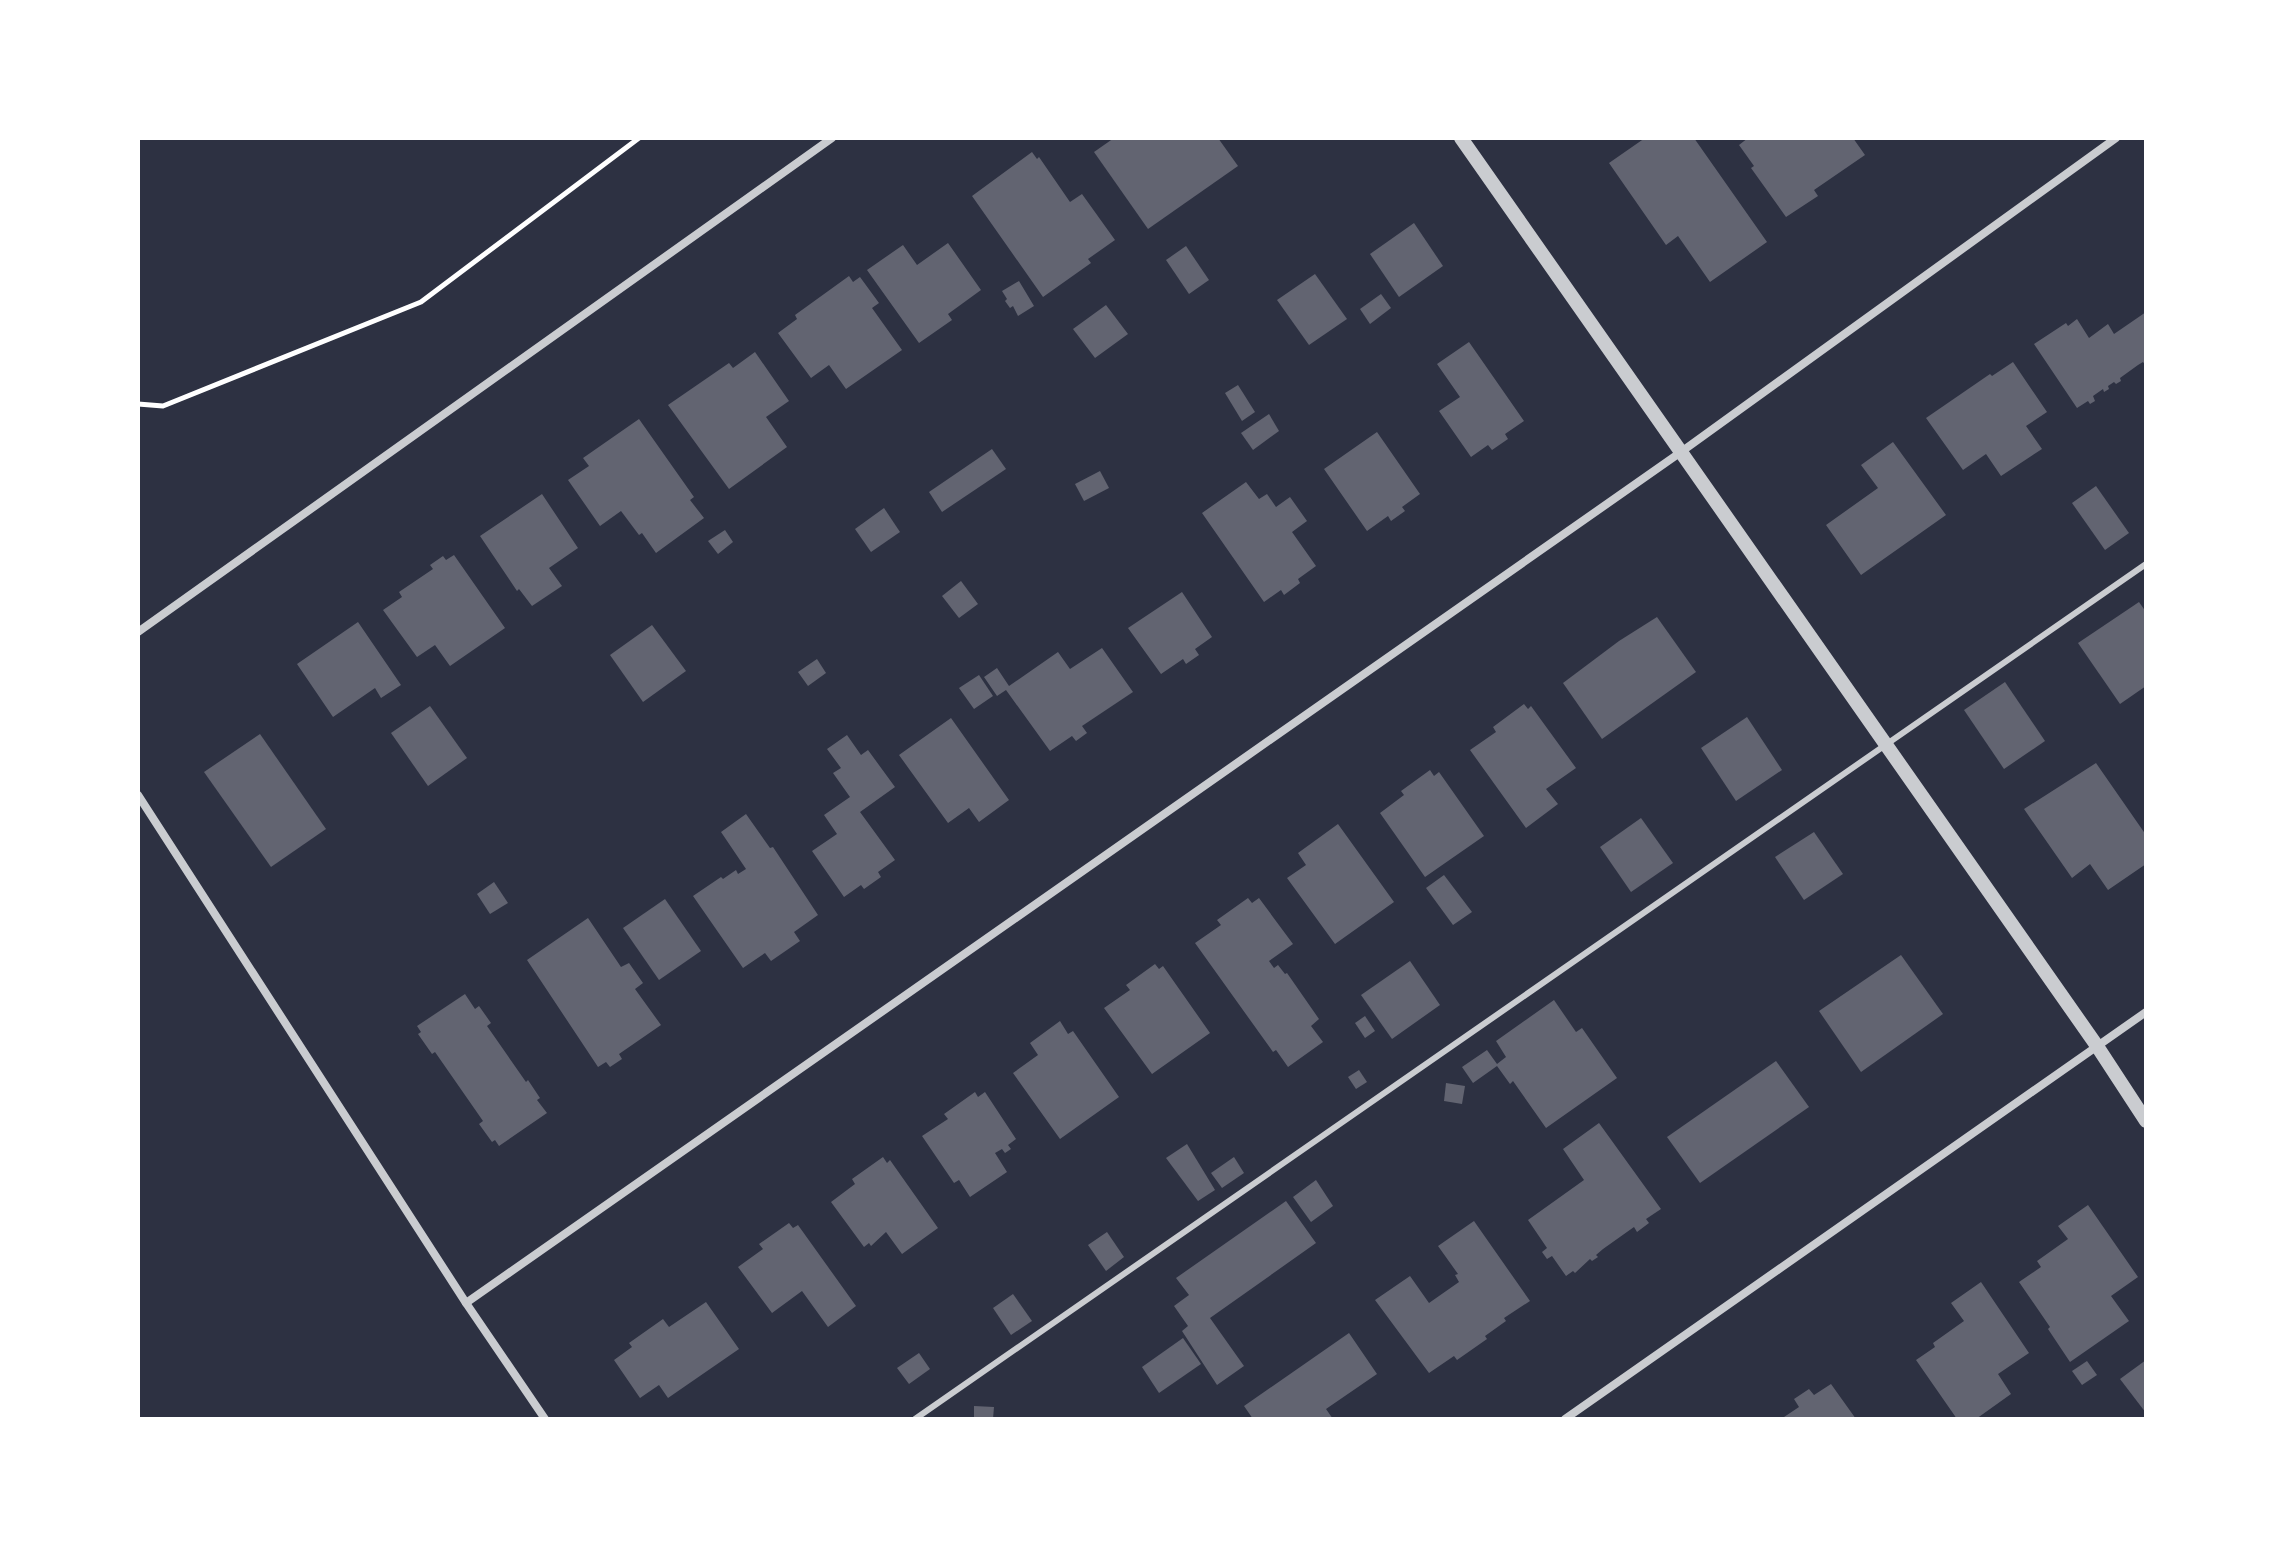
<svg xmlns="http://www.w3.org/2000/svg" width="2284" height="1557" viewBox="0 0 2284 1557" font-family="'Exo 2',sans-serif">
<rect width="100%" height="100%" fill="#2d3142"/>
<g fill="#626471">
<polygon points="1114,138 1218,138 1238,166 1148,229 1094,152"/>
<polygon points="1645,138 1694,138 1767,242 1710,282 1678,236 1666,245 1609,163"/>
<polygon points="1748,138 1853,138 1865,155 1814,190 1818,196 1786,217 1751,168 1754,166 1739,145"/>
<polygon points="1032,152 1037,159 1039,157 1070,202 1082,194 1115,240 1088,259 1091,263 1043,297 972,196"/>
<polygon points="1414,223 1443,266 1399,297 1370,254"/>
<polygon points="948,243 981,290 948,314 952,320 919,343 867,270 903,245 917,265"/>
<polygon points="1186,246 1209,280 1189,294 1166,260"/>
<polygon points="1315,274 1347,319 1309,345 1277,300"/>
<polygon points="849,276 853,282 860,277 879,303 872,308 902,350 846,389 829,365 811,378 778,333 797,319 795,315"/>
<polygon points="1019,281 1034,306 1018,316 1013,306 1010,308 1005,301 1007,299 1002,291"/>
<polygon points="1381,294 1391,308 1370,324 1360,309"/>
<polygon points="1106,305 1128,334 1095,358 1073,329"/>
<polygon points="2146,312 2146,366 2143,362 2138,365 2120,378 2121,381 2116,384 2114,382 2108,386 2109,389 2104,392 2103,389 2093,396 2095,401 2090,404 2088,401 2077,408 2034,344 2066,323 2068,326 2077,319 2089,338 2108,324 2114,334"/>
<polygon points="1469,342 1524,421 1505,434 1508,439 1492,450 1488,445 1471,457 1439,411 1460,397 1437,364"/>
<polygon points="755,352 789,401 766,417 787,447 729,489 668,405 729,363 733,368"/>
<polygon points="2013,362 2047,412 2026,426 2042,449 2001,476 1986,454 1963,470 1926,418 1990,374 1992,376"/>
<polygon points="1238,385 1255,412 1242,421 1225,393"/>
<polygon points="1269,414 1279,431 1253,450 1241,433"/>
<polygon points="639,419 694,497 690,500 704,518 656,553 642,533 639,535 621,511 600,526 568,480 589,466 583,458"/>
<polygon points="1377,432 1420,494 1402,507 1405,511 1391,521 1388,516 1367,531 1324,469"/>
<polygon points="1893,442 1946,515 1861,575 1826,525 1878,488 1861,465"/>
<polygon points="992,449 1006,469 942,512 929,492"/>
<polygon points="1100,471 1109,488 1084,501 1075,484"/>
<polygon points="1246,482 1259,499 1267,494 1276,507 1290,497 1307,521 1292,532 1316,566 1298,579 1300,583 1284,595 1281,590 1264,602 1202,513"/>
<polygon points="2096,486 2129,533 2105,550 2072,503"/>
<polygon points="542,494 578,548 549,568 562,586 532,606 519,589 517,591 480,536"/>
<polygon points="884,508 900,532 871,552 855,529"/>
<polygon points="725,530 733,542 718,554 708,541"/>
<polygon points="454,555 505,628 450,666 435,645 417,657 383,610 402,597 399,592 433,569 430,565 443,556 446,560"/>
<polygon points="961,581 978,604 959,618 942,596"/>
<polygon points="1182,592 1212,637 1195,649 1199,655 1186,664 1183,659 1161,674 1128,628"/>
<polygon points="2139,602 2146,612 2146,686 2120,704 2078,643"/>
<polygon points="1657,617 1696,672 1602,739 1563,683 1619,641"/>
<polygon points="358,622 401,685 381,698 375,688 333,717 297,664"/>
<polygon points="652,625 686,671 643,702 610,655"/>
<polygon points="1102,648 1133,692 1082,726 1087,733 1076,741 1072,736 1050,751 1006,690 997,696 984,677 997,668 1009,686 1058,652 1070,669"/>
<polygon points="817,659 826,673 808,686 798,672"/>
<polygon points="979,675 993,696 974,709 959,688"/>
<polygon points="2005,682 2045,741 2004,769 1964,710"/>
<polygon points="1524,704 1528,709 1531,706 1576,768 1546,789 1558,804 1526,828 1470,750 1496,732 1493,727"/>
<polygon points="430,706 467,758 428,786 391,733"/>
<polygon points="1747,717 1782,770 1736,801 1701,748"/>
<polygon points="951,718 1009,800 979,822 969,808 948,823 899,755"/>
<polygon points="260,734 326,829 271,867 204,772"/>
<polygon points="847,735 861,755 868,750 895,787 860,812 895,860 878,872 881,877 864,889 861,885 844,897 812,851 837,834 824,815 850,797 833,773 841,768 827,749"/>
<polygon points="2096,763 2146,835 2146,864 2108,890 2090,864 2072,878 2024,809"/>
<polygon points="1430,770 1434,776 1439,772 1484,836 1425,877 1380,813 1404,795 1401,791"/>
<polygon points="746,814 770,848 773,847 818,915 794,932 800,941 771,961 765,953 743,968 693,896 721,877 723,879 736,870 738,874 746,869 721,832"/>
<polygon points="1641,818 1673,863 1631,892 1600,847"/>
<polygon points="1338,824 1394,902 1335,944 1287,878 1306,865 1298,853"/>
<polygon points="1814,832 1843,874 1804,900 1775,857"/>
<polygon points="1444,875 1472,912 1453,925 1426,888"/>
<polygon points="494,882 508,903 490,914 477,894"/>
<polygon points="1248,898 1252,903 1259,898 1293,944 1269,961 1274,968 1278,965 1285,974 1287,973 1319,1019 1311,1026 1323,1042 1288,1067 1276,1050 1273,1052 1195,943 1221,925 1217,920"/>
<polygon points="665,899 701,951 659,980 623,928"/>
<polygon points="588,918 621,967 629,963 643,983 635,989 661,1025 619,1054 622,1059 610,1067 606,1062 598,1067 527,960"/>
<polygon points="1901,955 1943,1014 1861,1072 1819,1011"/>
<polygon points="1410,961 1440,1005 1392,1039 1361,995"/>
<polygon points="1155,964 1159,969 1163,966 1210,1033 1152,1074 1104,1008 1130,990 1126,985"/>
<polygon points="465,994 475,1009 479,1006 491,1023 487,1026 526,1082 528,1080 540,1098 537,1100 547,1113 499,1146 495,1140 492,1142 479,1124 483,1121 435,1052 432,1054 418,1034 421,1032 417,1026"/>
<polygon points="1554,1000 1576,1032 1582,1028 1617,1078 1546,1128 1513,1081 1510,1084 1497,1066 1473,1083 1462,1067 1487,1050 1497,1064 1506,1057 1496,1041"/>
<polygon points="1365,1016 1375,1031 1365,1038 1355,1023"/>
<polygon points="1060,1021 1068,1034 1073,1031 1119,1097 1060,1139 1013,1073 1038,1055 1030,1043"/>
<polygon points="1776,1061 1809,1107 1700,1183 1667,1137"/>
<polygon points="1359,1070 1367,1082 1356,1089 1348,1077"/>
<polygon points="1446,1083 1465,1086 1462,1104 1444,1101"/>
<polygon points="975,1092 978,1097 985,1092 1016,1139 1008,1145 1011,1149 1005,1153 1002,1149 995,1153 1007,1172 970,1197 959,1180 954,1183 922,1136 948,1119 944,1114"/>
<polygon points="1599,1123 1661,1209 1646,1219 1649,1223 1637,1232 1634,1227 1603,1249 1596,1255 1598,1257 1592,1261 1590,1259 1575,1273 1573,1271 1566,1276 1552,1256 1547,1259 1542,1252 1547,1248 1528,1220 1584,1180 1563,1149"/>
<polygon points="1187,1144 1215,1190 1198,1201 1166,1158"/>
<polygon points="883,1157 887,1163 890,1160 938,1228 902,1254 886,1232 871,1246 869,1243 864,1247 831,1202 855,1184 852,1179"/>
<polygon points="1234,1157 1244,1173 1222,1188 1211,1173"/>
<polygon points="1316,1180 1333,1206 1311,1222 1293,1197"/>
<polygon points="1286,1201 1316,1243 1210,1318 1244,1366 1217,1385 1182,1331 1188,1326 1174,1306 1189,1295 1176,1278"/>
<polygon points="2088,1205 2138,1277 2111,1296 2129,1321 2070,1362 2048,1329 2050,1327 2019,1282 2041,1267 2037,1261 2068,1239 2058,1226"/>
<polygon points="1474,1221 1530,1301 1504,1318 1506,1321 1485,1336 1487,1339 1457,1360 1454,1356 1429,1373 1375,1300 1410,1276 1429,1303 1459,1282 1455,1275 1458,1274 1438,1246"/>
<polygon points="789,1223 793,1228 798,1225 856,1306 828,1327 802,1291 772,1313 738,1267 763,1249 759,1244"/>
<polygon points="1107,1232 1124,1257 1106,1271 1088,1245"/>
<polygon points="1981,1282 2029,1353 1998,1374 2011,1394 1976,1419 1957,1419 1916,1360 1935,1347 1933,1343 1964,1321 1951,1303"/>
<polygon points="1013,1294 1032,1321 1011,1335 993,1308"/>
<polygon points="706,1302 739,1349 668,1398 659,1385 640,1398 614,1360 632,1347 629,1343 663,1319 669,1327"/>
<polygon points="1349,1333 1377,1374 1326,1409 1333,1419 1253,1419 1244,1406"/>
<polygon points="1183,1338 1201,1364 1159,1393 1142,1367"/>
<polygon points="919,1353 930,1369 909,1384 897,1368"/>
<polygon points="2146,1360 2146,1413 2120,1379"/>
<polygon points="2087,1361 2097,1375 2082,1385 2072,1371"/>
<polygon points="1831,1384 1856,1419 1781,1419 1799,1407 1794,1399 1809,1389 1814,1395"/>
<polygon points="974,1406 994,1407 993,1419 974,1419"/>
</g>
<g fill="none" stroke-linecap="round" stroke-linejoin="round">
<polyline stroke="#fff" stroke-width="5" points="138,404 163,406 421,302 639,138"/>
<polyline stroke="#caccd0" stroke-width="6" points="915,1419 2146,564"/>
<g stroke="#caccd0" stroke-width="8">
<polyline points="138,632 832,138"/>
<polyline points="138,795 466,1303 545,1419"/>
<polyline points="466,1303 1681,452 2116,138"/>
<polyline points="1565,1419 2146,1012"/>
</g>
<polyline stroke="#caccd0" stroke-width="14" points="1461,138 2097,1046 2146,1121"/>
</g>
<rect width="2284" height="1557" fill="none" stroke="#ffffff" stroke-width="280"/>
</svg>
